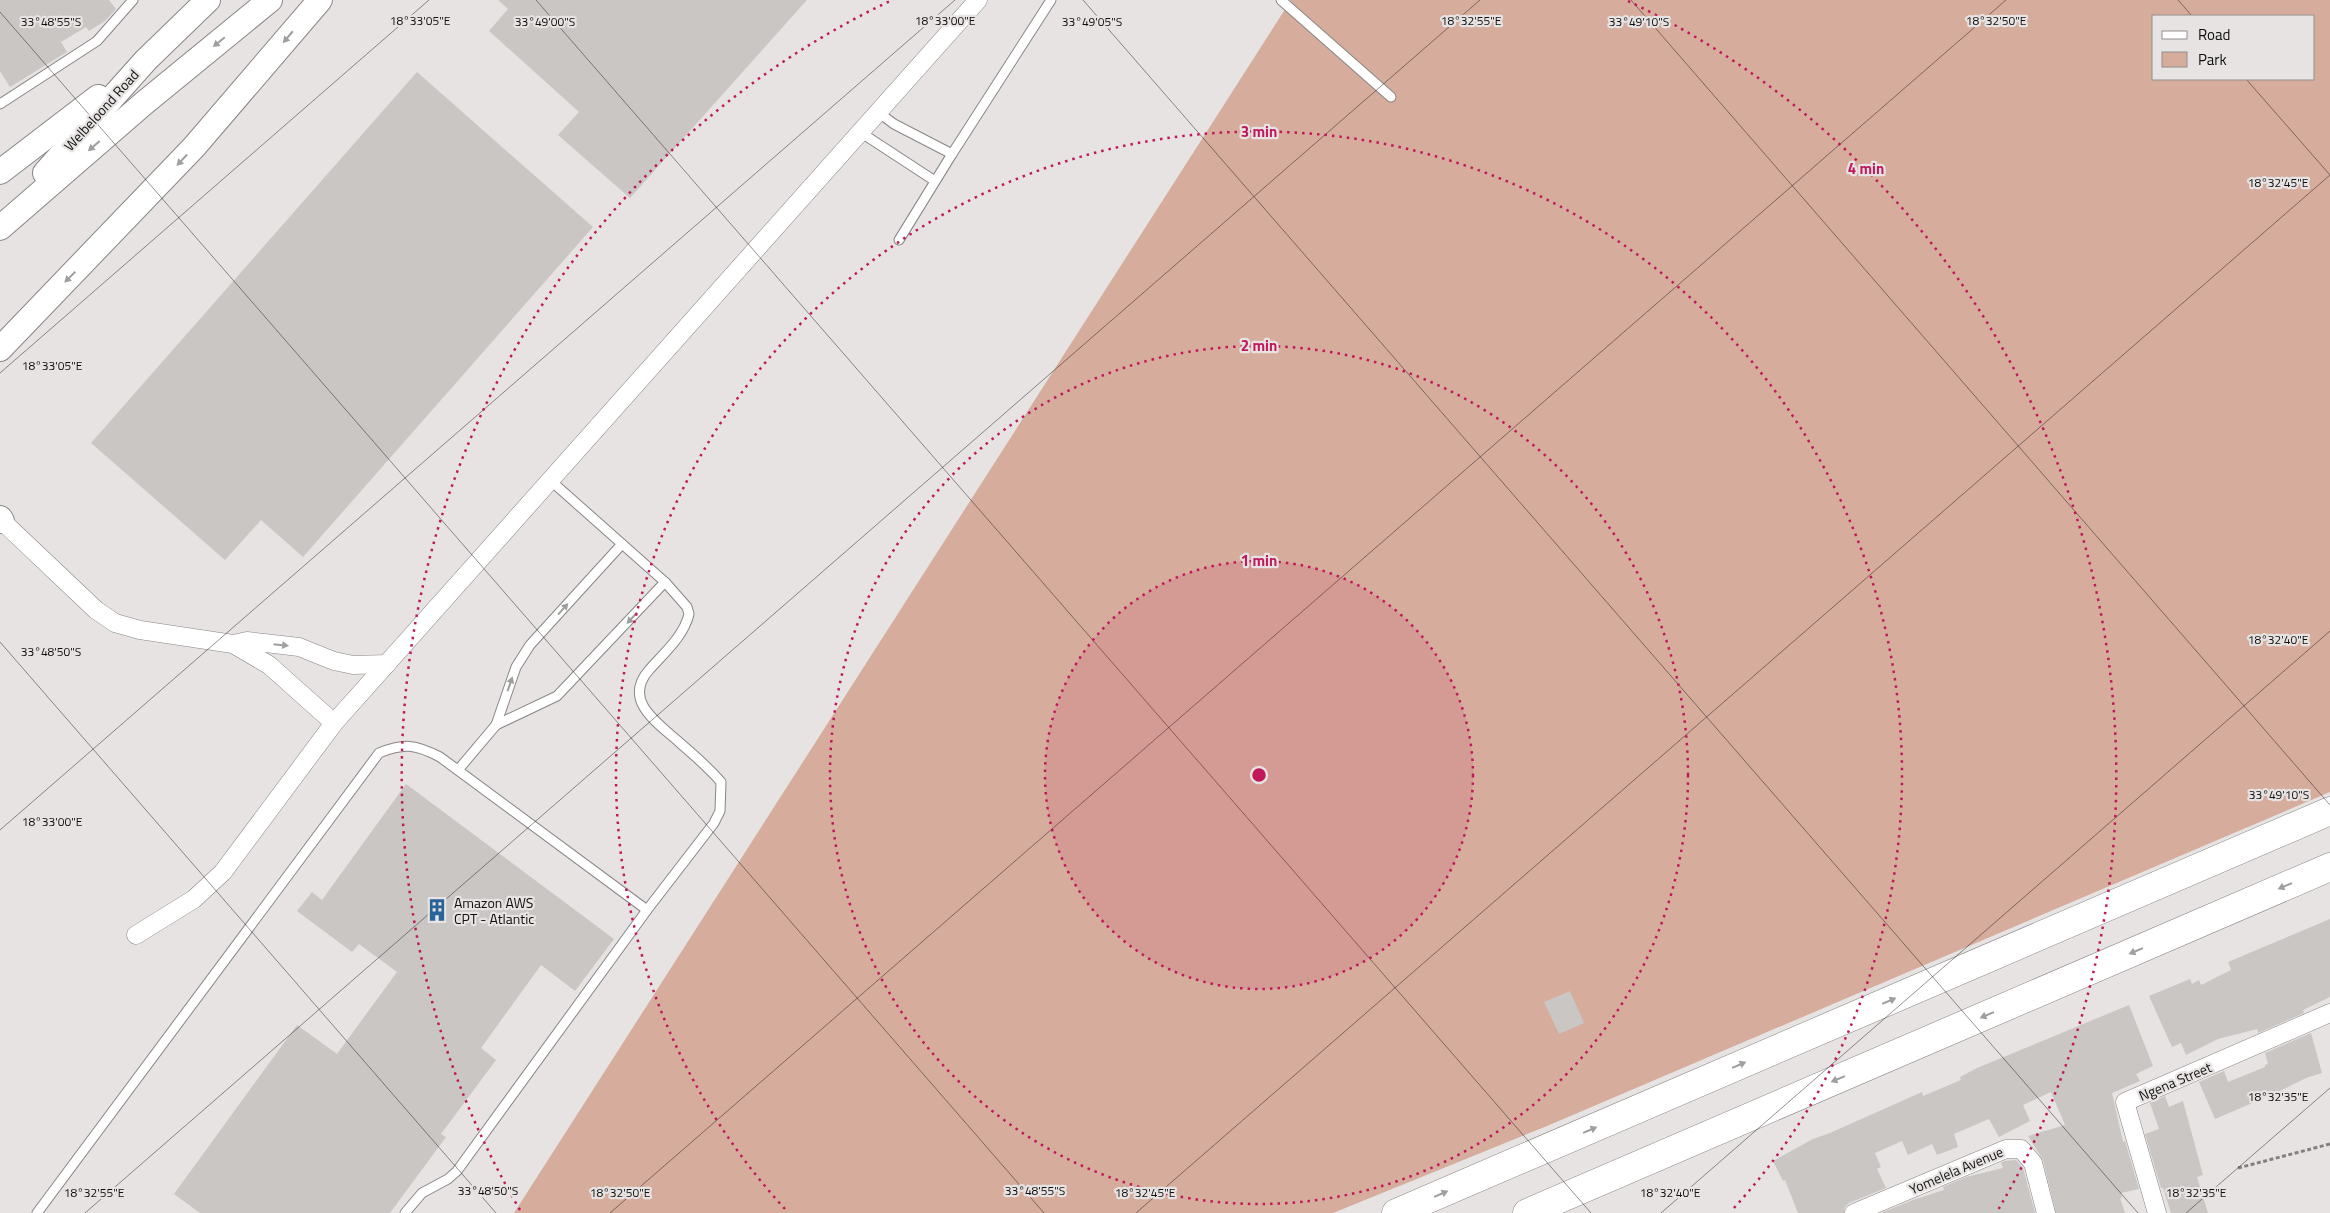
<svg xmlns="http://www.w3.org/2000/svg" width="2330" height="1213" viewBox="0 0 2330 1213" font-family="'Titillium Web',sans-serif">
<rect width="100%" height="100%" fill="#e6e3e2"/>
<path fill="#d6ac9d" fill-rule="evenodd" d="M1291,0H2330V792L1547,1126L1333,1213H514ZM2154,16H2314V79H2154Z"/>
<g fill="#c9c6c4">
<polygon points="0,0 109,0 116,9 105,21 89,31 86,27 61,42 67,52 10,87 0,71"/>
<polygon points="498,0 807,0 630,198 558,135 579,112 489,31 508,9"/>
<polygon points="417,72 593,227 303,557 261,520 225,560 91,443"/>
<polygon points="406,784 614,939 575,991 541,965 481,1048 496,1060 441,1134 446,1137 390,1213 200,1213 174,1194 297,1025 337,1054 397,972 359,944 352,952 297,911 312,892 322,900"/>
<polygon points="2330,919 2330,997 2303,1010 2304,1013 2258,1033 2257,1029 2218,1039 2186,1055 2181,1043 2172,1047 2149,996 2190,979 2192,984 2199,980 2201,985 2231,970 2228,962"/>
<polygon points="1570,991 1584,1023 1559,1034 1544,1002"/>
<polygon points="2129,1005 2153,1066 2136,1074 2140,1081 2112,1093 2123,1142 2125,1141 2139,1189 2121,1193 2122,1198 2120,1198 2125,1213 2056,1213 2043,1160 2028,1136 2065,1125 2051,1092 2023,1105 2030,1121 1999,1137 1989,1119 1954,1134 1958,1147 1937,1155 1932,1144 1908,1155 1902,1141 1875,1153 1881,1167 1877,1169 1886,1188 1849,1203 1845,1207 1844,1213 1798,1213 1785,1180 1783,1181 1773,1161 1813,1139 1830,1133 1922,1092 1923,1096 1961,1080 1960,1077 1977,1068"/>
<polygon points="2311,1033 2322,1073 2306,1078 2278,1092 2215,1119 2199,1082 2224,1071 2228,1082 2265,1067 2265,1065 2268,1064 2265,1053"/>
<polygon points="2165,1096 2169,1107 2183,1101 2203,1175 2197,1177 2208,1213 2171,1213 2163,1188 2161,1188 2145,1134 2159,1129 2150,1103"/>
<polygon points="2016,1160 2023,1168 2035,1213 1881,1213 1913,1200 1944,1190 1943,1187 1966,1177 2003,1168 2001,1163 2004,1161"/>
</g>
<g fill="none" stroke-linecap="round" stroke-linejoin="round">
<defs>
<g id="lane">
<polyline points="1281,0 1391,97"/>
<polyline points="0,104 97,41 133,0"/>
<polyline points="878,112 894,124 952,154 899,240"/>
<polyline points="860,132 935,181"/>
<polyline points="952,154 1051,0"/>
<polyline points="496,725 557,696 665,582"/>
<polyline points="458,770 496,725 516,667 530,645 622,544"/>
<path d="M37,1213L379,753C404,743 415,744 440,757L647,910"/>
<path d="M405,1213L422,1193L448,1179L457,1171L647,910L714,823L720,811L721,782C709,768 694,755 680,743C658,723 622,701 649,670C664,653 684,636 689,614L687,607L665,582L550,480"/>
</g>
<g id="street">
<polyline points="0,519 96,610 115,623 140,630 233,644 269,665 334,723"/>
<polyline points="233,644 247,641 299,647 334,661 353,665 387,664"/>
<polyline points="136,935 194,899 223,872 334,723 978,0"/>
<polyline points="1854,1213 2006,1149 2021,1149 2033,1163 2046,1213"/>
<polyline points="2157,1213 2125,1102 2330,1013"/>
</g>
<g id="secondary">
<polyline points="0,172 98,97"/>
<polyline points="45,173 146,60 208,0"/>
<polyline points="0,228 143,104 270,0"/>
<polyline points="0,349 194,147 320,0"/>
<polyline points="0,518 2,521"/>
</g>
<g id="highway">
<polyline points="1396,1213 2330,811"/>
<polyline points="1527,1213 2330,867"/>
</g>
</defs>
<use href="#lane" stroke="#898685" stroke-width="11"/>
<use href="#street" stroke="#898685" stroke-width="19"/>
<use href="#secondary" stroke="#898685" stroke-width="26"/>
<use href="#highway" stroke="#898685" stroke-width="29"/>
<polyline stroke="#838180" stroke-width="3" stroke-dasharray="4 2.5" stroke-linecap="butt" points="2238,1168 2330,1144"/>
<use href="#lane" stroke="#fff" stroke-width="9"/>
<use href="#street" stroke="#fff" stroke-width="18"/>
<use href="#secondary" stroke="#fff" stroke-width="24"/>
<use href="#highway" stroke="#fff" stroke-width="28"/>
</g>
<defs><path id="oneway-solid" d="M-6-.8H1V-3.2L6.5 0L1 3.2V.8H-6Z" transform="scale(1.25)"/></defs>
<g fill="#a09f9f">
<use href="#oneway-solid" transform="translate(288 37) rotate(130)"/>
<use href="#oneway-solid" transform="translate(219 42) rotate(141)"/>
<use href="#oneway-solid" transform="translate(94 146) rotate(139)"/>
<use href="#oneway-solid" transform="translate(182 160) rotate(133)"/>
<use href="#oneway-solid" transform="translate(70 277) rotate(135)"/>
<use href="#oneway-solid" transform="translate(563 609) rotate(-48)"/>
<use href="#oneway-solid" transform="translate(632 618) rotate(133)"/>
<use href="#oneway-solid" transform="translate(281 645) rotate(6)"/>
<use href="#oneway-solid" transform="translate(510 684) rotate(-71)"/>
<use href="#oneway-solid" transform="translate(2285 886) rotate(157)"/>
<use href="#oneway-solid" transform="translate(2136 951) rotate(157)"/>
<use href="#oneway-solid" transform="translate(1889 1001) rotate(-23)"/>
<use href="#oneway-solid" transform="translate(1987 1015) rotate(157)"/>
<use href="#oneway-solid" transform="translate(1739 1065) rotate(-23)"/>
<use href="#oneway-solid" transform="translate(1838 1079) rotate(157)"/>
<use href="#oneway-solid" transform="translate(1590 1130) rotate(-23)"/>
<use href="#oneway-solid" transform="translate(1441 1194) rotate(-23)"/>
</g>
<path fill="none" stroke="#110f0f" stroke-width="1" stroke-opacity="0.45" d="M536,0L1591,1213M1083,0L2138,1213M1631,0L2330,805M2178,0L2192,16M0,12L1044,1213M2246,79L2330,175M0,373L429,0M0,642L496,1213M0,830L955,0M85,1213L1480,0M610,1213L2006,0M1136,1213L2330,175M1661,1213L2330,631M2186,1213L2330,1088"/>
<circle cx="1259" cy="775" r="214" fill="#c2185b" fill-opacity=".12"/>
<g fill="none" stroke="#c2185b" stroke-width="2.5" stroke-dasharray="2.5 5">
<circle cx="1259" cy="775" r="214"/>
<circle cx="1259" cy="775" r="429"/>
<path d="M785 1209A643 643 0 1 1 1733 1209"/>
<path d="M520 1210A858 858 0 0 1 890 1M1628 1A858 858 0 0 1 1998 1210"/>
</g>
<defs>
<symbol id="building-bare" viewBox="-9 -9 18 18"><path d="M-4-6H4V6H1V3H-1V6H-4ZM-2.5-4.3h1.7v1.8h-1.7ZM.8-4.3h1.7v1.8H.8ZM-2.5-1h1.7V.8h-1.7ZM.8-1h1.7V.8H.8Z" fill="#28639a" stroke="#e6e3e2" stroke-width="2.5" paint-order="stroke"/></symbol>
</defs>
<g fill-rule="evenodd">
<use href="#building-bare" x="421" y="894" width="32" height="32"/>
</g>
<g text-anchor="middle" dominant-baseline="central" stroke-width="4.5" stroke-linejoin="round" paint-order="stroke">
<g font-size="14" fill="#110f0f" stroke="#e6e3e2">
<text transform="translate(101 110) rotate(-48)">Welbeloond Road</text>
<text transform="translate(2175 1081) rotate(-23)">Ngena Street</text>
<text transform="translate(1956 1170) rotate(-23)">Yomelela Avenue</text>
</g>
<g font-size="14" fill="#110f0f" stroke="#e6e3e2" text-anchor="start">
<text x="454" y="902">Amazon AWS<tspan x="454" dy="16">CPT - Atlantic</tspan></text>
</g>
</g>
<g font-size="12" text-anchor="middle" fill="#110f0f" stroke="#e6e3e2" stroke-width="4.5" stroke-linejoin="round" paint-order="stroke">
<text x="420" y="25">18°33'05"E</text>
<text x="945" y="25">18°33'00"E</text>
<text x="1471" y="25">18°32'55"E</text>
<text x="1996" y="25">18°32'50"E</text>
<text x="51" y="26">33°48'55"S</text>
<text x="545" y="26">33°49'00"S</text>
<text x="1092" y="26">33°49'05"S</text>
<text x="1639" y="26">33°49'10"S</text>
<text x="2278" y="187">18°32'45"E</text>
<text x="52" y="370">18°33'05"E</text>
<text x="2278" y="644">18°32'40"E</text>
<text x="51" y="656">33°48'50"S</text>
<text x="2279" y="799">33°49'10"S</text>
<text x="52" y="826">18°33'00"E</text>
<text x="2278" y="1101">18°32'35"E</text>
<text x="488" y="1195">33°48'50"S</text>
<text x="1035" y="1195">33°48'55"S</text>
<text x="94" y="1197">18°32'55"E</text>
<text x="620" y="1197">18°32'50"E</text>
<text x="1145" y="1197">18°32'45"E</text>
<text x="1670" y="1197">18°32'40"E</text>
<text x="2196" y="1197">18°32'35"E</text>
</g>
<circle cx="1259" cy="775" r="8" fill="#c2185b" stroke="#e6e3e2" stroke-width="2.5"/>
<g font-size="15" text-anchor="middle" font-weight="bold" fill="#c2185b" stroke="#e6e3e2" stroke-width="4.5" stroke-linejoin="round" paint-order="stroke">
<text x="1259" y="137">3 min</text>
<text x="1866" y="174">4 min</text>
<text x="1259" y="351">2 min</text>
<text x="1259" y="566">1 min</text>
</g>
<rect x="2152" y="15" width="162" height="65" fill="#e6e3e2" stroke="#918e8e"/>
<rect x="2162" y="31" width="25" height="8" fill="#ffffff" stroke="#918e8e"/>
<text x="2198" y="40" font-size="15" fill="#110f0f">Road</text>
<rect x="2162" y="52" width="25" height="15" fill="#d6ac9d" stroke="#918e8e"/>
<text x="2198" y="65" font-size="15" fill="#110f0f">Park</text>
</svg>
